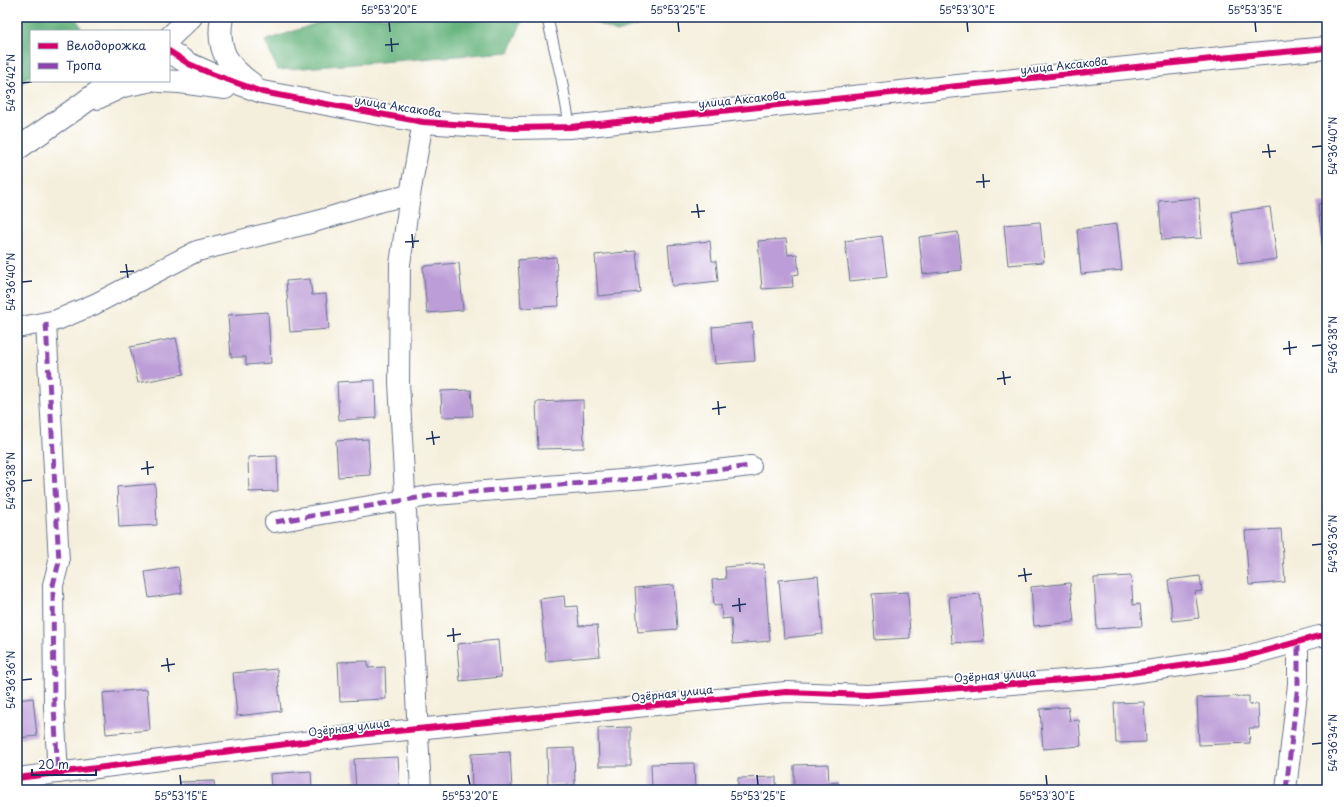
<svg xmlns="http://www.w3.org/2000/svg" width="1344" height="807" viewBox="0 0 1344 807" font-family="'Playpen Sans',sans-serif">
<rect width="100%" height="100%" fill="#fff"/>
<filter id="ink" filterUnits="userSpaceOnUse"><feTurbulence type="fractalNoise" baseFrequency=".025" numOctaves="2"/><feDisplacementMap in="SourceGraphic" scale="8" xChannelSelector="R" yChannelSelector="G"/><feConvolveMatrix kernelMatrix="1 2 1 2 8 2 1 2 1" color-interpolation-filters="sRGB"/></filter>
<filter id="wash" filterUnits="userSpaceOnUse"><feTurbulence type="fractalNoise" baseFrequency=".012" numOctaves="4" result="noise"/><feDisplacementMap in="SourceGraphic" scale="16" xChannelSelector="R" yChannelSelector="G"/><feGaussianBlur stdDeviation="0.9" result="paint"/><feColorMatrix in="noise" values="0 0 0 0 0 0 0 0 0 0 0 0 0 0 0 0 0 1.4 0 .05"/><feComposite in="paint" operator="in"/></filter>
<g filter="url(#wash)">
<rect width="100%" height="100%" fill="#f4efdc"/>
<g fill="#67b47e" stroke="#41726e">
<polygon points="17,17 75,17 81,27 77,31 31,31 31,75 17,88"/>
<polygon points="335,17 524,17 509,52 278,70 265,41"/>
<polygon points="581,17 665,17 617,32"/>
</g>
<g id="blocks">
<g fill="#bc9dd7">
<polygon points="1199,198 1202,238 1162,240 1159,201"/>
<polygon points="1327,203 1327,260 1324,261 1318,204"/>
<polygon points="1270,207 1277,259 1238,264 1231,212"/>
<polygon points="1040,222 1044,262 1008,265 1004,225"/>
<polygon points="1117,224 1122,270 1081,274 1077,229"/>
<polygon points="958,232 962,270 923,274 919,237"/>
<polygon points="882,236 887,277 850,281 845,241"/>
<polygon points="786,239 788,255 797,254 799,274 792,275 793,287 762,289 758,241"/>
<polygon points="710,241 712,261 716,261 718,281 672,286 668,245"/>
<polygon points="636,251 640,292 598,296 595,255"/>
<polygon points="556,257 559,306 521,308 518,260"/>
<polygon points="459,263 463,310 427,313 423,266"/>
<polygon points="310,279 312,295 326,294 329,329 290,332 286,281"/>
<polygon points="268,312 271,363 246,365 246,357 231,357 228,315"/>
<polygon points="752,323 755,361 715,364 712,327"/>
<polygon points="176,338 184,374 138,383 130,347"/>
<polygon points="375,380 376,418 339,420 337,382"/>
<polygon points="471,390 473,416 442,417 441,391"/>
<polygon points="583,400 584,448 538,449 536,402"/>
<polygon points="368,439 370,475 338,477 336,441"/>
<polygon points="277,456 278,491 249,492 248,457"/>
<polygon points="155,484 157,525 119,527 117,487"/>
<polygon points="1281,529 1285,582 1249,585 1245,531"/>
<polygon points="764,564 770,641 733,644 731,618 722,619 721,605 714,606 712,580 726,579 725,567"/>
<polygon points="178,567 182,593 149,598 145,572"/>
<polygon points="818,576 823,634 784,638 779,580"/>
<polygon points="1131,576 1133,605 1140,604 1142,626 1097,629 1094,578"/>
<polygon points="1200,576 1202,591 1195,592 1199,618 1173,621 1168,580"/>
<polygon points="1070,583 1074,622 1034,626 1031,587"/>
<polygon points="674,585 677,629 638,632 635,588"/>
<polygon points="908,592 910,638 875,640 872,594"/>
<polygon points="980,594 984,641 952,643 949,597"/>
<polygon points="564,596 565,607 577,606 579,626 597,625 600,656 546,661 540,599"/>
<polygon points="498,640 501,677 460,681 457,644"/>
<polygon points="368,661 368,668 385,667 386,699 340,701 338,662"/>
<polygon points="277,669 281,711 237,716 233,673"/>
<polygon points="147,689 150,730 106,734 103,693"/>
<polygon points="1249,696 1249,705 1258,704 1259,728 1249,728 1250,743 1199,745 1197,698"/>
<polygon points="33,698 37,736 17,738 17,700"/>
<polygon points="1144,702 1146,742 1116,743 1114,703"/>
<polygon points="1068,707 1070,721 1079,720 1081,746 1043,749 1040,709"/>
<polygon points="631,727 631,766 599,766 598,728"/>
<polygon points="574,748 575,785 548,785 547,749"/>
<polygon points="510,752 512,790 472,790 471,754"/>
<polygon points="398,757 400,790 356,790 354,759"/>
<polygon points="694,763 695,790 652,790 651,764"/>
<polygon points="828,764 829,783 838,782 838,790 794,790 794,765"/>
<polygon points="311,771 312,790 271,790 270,774"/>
<polygon points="776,777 776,790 738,790 738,778"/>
<polygon points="214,781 215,790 180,790 180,782"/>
</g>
</g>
</g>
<g filter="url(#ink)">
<use href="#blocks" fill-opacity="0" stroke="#67728a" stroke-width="1"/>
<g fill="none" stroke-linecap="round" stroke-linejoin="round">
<defs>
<polyline id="service" points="547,17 561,76 570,127"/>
<g id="minor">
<polyline points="46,323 59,562 53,585 54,707 58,773"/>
<polyline points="17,328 57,320 95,304 197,251 314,222 382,201 410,195"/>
<polyline points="275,522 435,495 646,478 751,466"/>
<polyline points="17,778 367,734 786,692 867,695 1104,677 1243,657 1319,636 1327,636"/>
<polyline points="421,790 399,382 400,264 411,189 423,122"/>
<polyline points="1286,790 1298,684 1298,642"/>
</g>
<g id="tertiary">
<path d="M222,17C216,49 227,66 252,84"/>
<polyline points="169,51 189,64 212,74 262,92 423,122 514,128 570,127 1240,56 1327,48"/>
<polyline points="160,81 180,82 225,88"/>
<polyline points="97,98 123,86 148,81"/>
</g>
<g id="secondary">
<polyline points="169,38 191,17"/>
<polyline points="17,149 78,107 113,81"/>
</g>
</defs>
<use href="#service" stroke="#67728a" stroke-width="12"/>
<use href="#minor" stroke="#67728a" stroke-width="22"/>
<use href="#tertiary" stroke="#67728a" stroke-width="24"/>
<use href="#secondary" stroke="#67728a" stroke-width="24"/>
<use href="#service" stroke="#fff" stroke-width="10"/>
<use href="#minor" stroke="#fff" stroke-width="20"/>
<use href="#tertiary" stroke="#fff" stroke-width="22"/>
<use href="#secondary" stroke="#fff" stroke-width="22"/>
<g stroke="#8e44ad" stroke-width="5" stroke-dasharray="10 5" stroke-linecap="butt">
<polyline points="46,323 59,562 53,585 54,707 58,773"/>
<polyline points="275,522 435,495 646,478 751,466"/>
<polyline points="1286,790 1298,684 1298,642"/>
</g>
<defs>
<g id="cycleway">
<polyline points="169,51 189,64 212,74 262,92 423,122 514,128 570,127 1240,56 1327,48"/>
<polyline points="17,778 367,734 786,692 867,695 1104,677 1243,657 1319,636 1327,636"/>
</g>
</defs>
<use href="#cycleway" stroke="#fff" stroke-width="8"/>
<use href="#cycleway" stroke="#d6006c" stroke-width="6"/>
</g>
</g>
<path fill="none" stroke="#1b2f5e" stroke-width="1.5" d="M389,22L390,32M678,22L679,32M967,22L968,32M1255,22L1256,32M391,38L392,52M385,45L399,44M22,83L32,82M1268,144L1270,158M1312,147L1322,146M1262,152L1276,151M983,174L984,188M976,182L990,181M697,204L699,218M691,212L705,211M412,234L413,248M405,242L419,241M126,264L128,278M120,272L134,271M22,282L32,281M1289,341L1290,355M1312,346L1322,345M1283,349L1297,347M1003,371L1005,385M997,379L1011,377M718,401L719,415M712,409L726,407M432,431L434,445M426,439L440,437M147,461L148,475M141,469L154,467M22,481L32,480M1312,545L1322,544M1024,568L1026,582M1018,576L1032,574M739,598L740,612M732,606L746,604M453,628L454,642M447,636L461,634M167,658L169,672M161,666L175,664M22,680L32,679M1312,744L1322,743M180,775L181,785M468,775L470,785M757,775L758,785M1046,775L1047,785"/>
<g text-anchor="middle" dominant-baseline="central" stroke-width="3.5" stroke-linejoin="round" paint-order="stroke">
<g font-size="11" fill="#1b2f5e" stroke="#fff">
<text transform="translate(1064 65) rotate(-6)">улица Аксакова</text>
<text transform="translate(742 99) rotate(-6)">улица Аксакова</text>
<text transform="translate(398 106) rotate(9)">улица Аксакова</text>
<text transform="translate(995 675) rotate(-4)">Озёрная улица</text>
<text transform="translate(672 693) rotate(-6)">Озёрная улица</text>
<text transform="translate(349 727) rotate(-7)">Озёрная улица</text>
</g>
</g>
<rect width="1344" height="807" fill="none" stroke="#fff" stroke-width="44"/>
<rect x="30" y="30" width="140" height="52" fill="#ffffff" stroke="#a4acbf"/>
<rect x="38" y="43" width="20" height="6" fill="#d6006c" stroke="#a4acbf"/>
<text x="66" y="50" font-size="12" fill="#1b2f5e">Велодорожка</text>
<rect x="38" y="63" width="20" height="6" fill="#8e44ad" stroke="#a4acbf"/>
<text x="66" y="70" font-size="12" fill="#1b2f5e">Тропа</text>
<path d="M32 769v6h64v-6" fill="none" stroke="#1b2f5e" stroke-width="2"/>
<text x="38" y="769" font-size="12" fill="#1b2f5e" stroke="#ffffff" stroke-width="3" paint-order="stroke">20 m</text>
<rect x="22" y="22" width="1300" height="763" fill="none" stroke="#1b2f5e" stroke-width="1.5"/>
<g font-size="10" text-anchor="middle" fill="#1b2f5e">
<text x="389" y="14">55°53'20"E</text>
<text x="678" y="14">55°53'25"E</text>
<text x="967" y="14">55°53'30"E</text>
<text x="1255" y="14">55°53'35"E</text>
<text transform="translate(11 83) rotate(-90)" y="4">54°36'42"N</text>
<text transform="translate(1333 146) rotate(-90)" y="4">54°36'40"N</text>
<text transform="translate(11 282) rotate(-90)" y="4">54°36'40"N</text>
<text transform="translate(1333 345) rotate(-90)" y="4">54°36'38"N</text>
<text transform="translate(11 481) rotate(-90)" y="4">54°36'38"N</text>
<text transform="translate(1333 544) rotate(-90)" y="4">54°36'36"N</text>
<text transform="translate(11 680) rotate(-90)" y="4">54°36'36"N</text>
<text transform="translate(1333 743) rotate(-90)" y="4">54°36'34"N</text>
<text x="181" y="800">55°53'15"E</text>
<text x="470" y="800">55°53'20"E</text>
<text x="758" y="800">55°53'25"E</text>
<text x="1047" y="800">55°53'30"E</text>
</g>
</svg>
